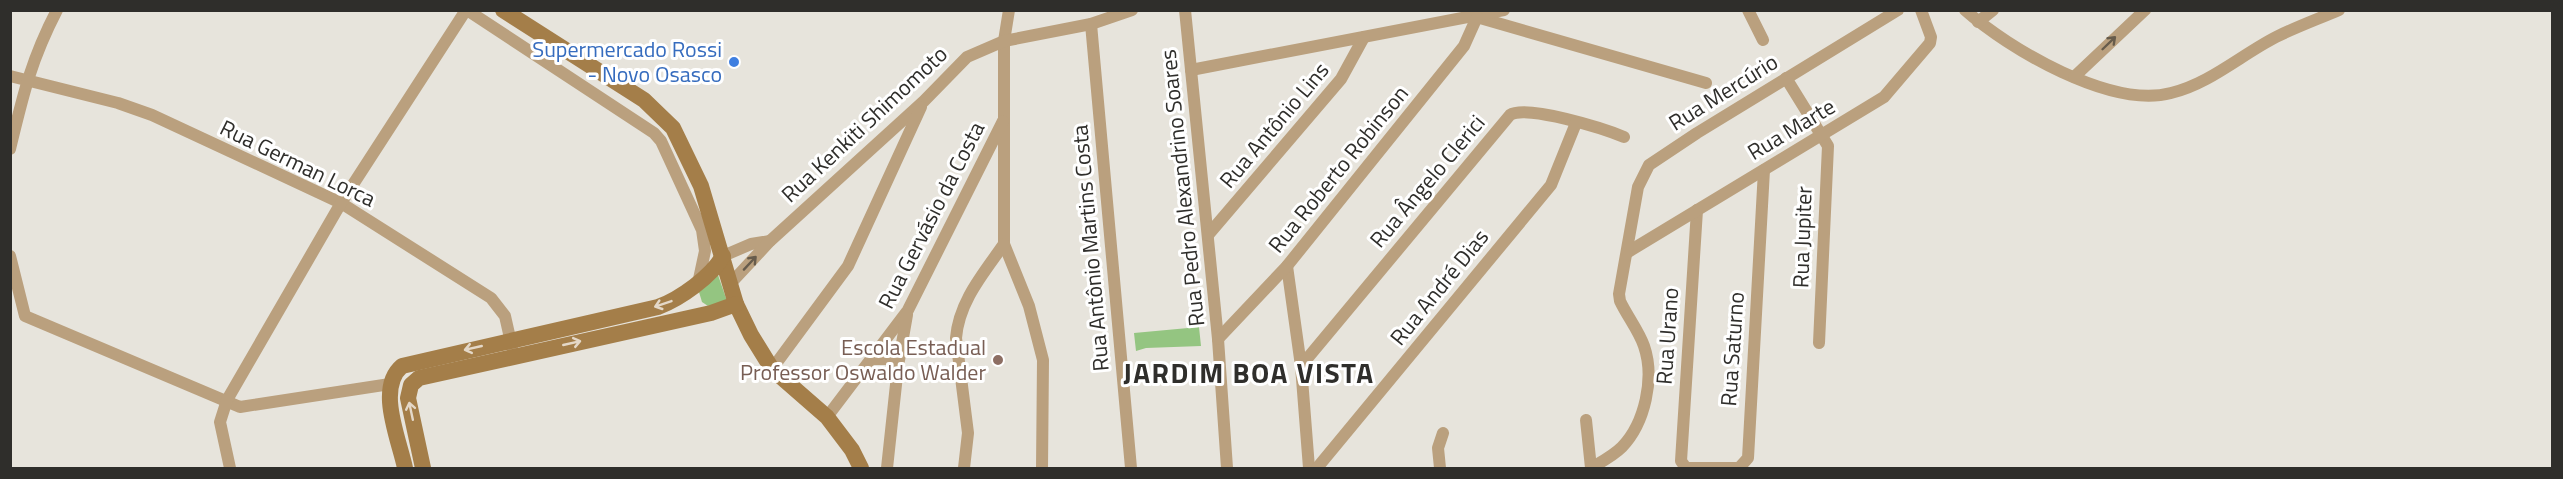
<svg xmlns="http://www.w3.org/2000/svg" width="2563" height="479" viewBox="0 0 2563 479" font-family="'Titillium Web',sans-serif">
<rect width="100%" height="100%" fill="#e7e4dc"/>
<g fill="#94c581">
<polygon points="718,275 727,301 708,306 702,302 699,292"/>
<polygon points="1199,327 1201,346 1146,348 1136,351 1134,333"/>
</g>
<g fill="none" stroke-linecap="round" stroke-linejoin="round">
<g stroke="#baa07e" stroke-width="12">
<polyline points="467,10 654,133 661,141 702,230 705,251 699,279"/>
<polyline points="1009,10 1004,41 1004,244 1029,306 1043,360 1042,468"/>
<polyline points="1185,10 1218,339 1227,468"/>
<polyline points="1748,10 1763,40"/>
<path d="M1965,10C2009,49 2111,109 2171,93C2209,84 2241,55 2276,37C2296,27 2318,19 2339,10"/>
<polyline points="1480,18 1706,83"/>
<polyline points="1978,22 1993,10"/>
<polyline points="1091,24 1131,468"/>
<polyline points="1191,70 1504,10"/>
<polyline points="10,76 118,103 152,115 341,203 491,298 505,316 512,347"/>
<polyline points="2074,77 2145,10"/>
<polyline points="1786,78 1828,146 1819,343"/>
<path d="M10,149C23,95 31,60 57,10"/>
<polyline points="1697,210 1681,461 1686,468 1739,468 1748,458 1764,170"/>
<polyline points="1208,235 1341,79 1364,37"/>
<polyline points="1628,252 1884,97 1930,43 1931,37 1921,10"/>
<polyline points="10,256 25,316 240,407 390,384"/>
<polyline points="723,256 751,244 770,241"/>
<polyline points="1287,266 1301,366 1309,468"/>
<polyline points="730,284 770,241 924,101 967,57 1004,41 1091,24 1132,10"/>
<polyline points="1218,339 1287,266 1464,46 1477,17"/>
<polyline points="874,359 887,359 898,366"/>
<path d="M1301,366L1510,115C1526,104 1605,129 1624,137"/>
<polyline points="772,369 848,266 921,107"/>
<polyline points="827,417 908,310 1003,121"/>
<polyline points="1586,420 1591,468"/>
<polyline points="230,468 220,422 227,400 341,203 466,10"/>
<polyline points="887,468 898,366 907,315"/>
<path d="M964,468L968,433L956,338C959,301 984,273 1004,244"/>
<polyline points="1317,468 1551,185 1576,123"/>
<polyline points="1440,468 1438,448 1443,433"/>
<path d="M1591,468C1601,462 1613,456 1622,447C1645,423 1655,378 1644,346C1639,331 1627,316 1620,301L1619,294L1638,187L1649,165L1697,133L1898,10"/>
</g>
<g stroke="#a47e49" stroke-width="16">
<polyline points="503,10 644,100 673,128 701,186 736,304 751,335 772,369 827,417 852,450 861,468"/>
<path d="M405,468C399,439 376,388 402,366L658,307C680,299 712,276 723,256"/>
<polyline points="423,468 408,398 411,385 419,378 711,313 736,304"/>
</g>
</g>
<defs><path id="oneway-shaft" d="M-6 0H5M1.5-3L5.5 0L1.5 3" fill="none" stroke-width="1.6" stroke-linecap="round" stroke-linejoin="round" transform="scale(1.5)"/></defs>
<g stroke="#675c4c">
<use href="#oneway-shaft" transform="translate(2109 43) rotate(-44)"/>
<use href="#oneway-shaft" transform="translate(750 263) rotate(-47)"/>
</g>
<g stroke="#e4d8c8">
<use href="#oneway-shaft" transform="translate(663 304) rotate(161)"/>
<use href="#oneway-shaft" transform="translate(572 343) rotate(-13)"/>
<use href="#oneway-shaft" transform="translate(473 348) rotate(167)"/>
<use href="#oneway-shaft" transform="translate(411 411) rotate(-102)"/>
</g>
<circle fill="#3f7fe0" stroke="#fff" stroke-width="2" cx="734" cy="62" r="6"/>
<circle fill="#8d6e63" stroke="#fff" stroke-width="2" cx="998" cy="360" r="6"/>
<g text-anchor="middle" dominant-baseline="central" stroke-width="6" stroke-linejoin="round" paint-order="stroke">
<g font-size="22" fill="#366cbe" stroke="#fff" text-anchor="end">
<text x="722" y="49">Supermercado Rossi<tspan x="722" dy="25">- Novo Osasco</tspan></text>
</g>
<g font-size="22" fill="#2f2e2b" stroke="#fff">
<text transform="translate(1723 92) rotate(-32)">Rua Mercúrio</text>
<text transform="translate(864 124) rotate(-43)">Rua Kenkiti Shimomoto</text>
<text transform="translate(1274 125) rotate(-50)">Rua Antônio Lins</text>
<text transform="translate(1791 129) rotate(-31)">Rua Marte</text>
<text transform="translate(298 163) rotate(26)">Rua German Lorca</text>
<text transform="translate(1338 169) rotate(-51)">Rua Roberto Robinson</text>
<text transform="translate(1427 181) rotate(-50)">Rua Ângelo Clerici</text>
<text transform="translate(1182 188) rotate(-96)">Rua Pedro Alexandrino Soares</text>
<text transform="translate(931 215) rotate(-63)">Rua Gervásio da Costa</text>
<text transform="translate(1802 237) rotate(-88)">Rua Jupiter</text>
<text transform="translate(1090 248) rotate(-95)">Rua Antônio Martins Costa</text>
<text transform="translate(1439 287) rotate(-51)">Rua André Dias</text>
<text transform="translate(1667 336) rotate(-86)">Rua Urano</text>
<text transform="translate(1732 349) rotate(-86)">Rua Saturno</text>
</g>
<g font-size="22" fill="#785e54" stroke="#fff" text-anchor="end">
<text x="986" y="347">Escola Estadual<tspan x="986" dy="25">Professor Oswaldo Walder</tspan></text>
</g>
<g font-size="28" font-weight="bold" letter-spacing="1.5" fill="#2f2e2b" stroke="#fff">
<text x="1249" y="372">JARDIM BOA VISTA</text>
</g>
</g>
<rect width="2563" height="479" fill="none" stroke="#2f2e2b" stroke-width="24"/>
</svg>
